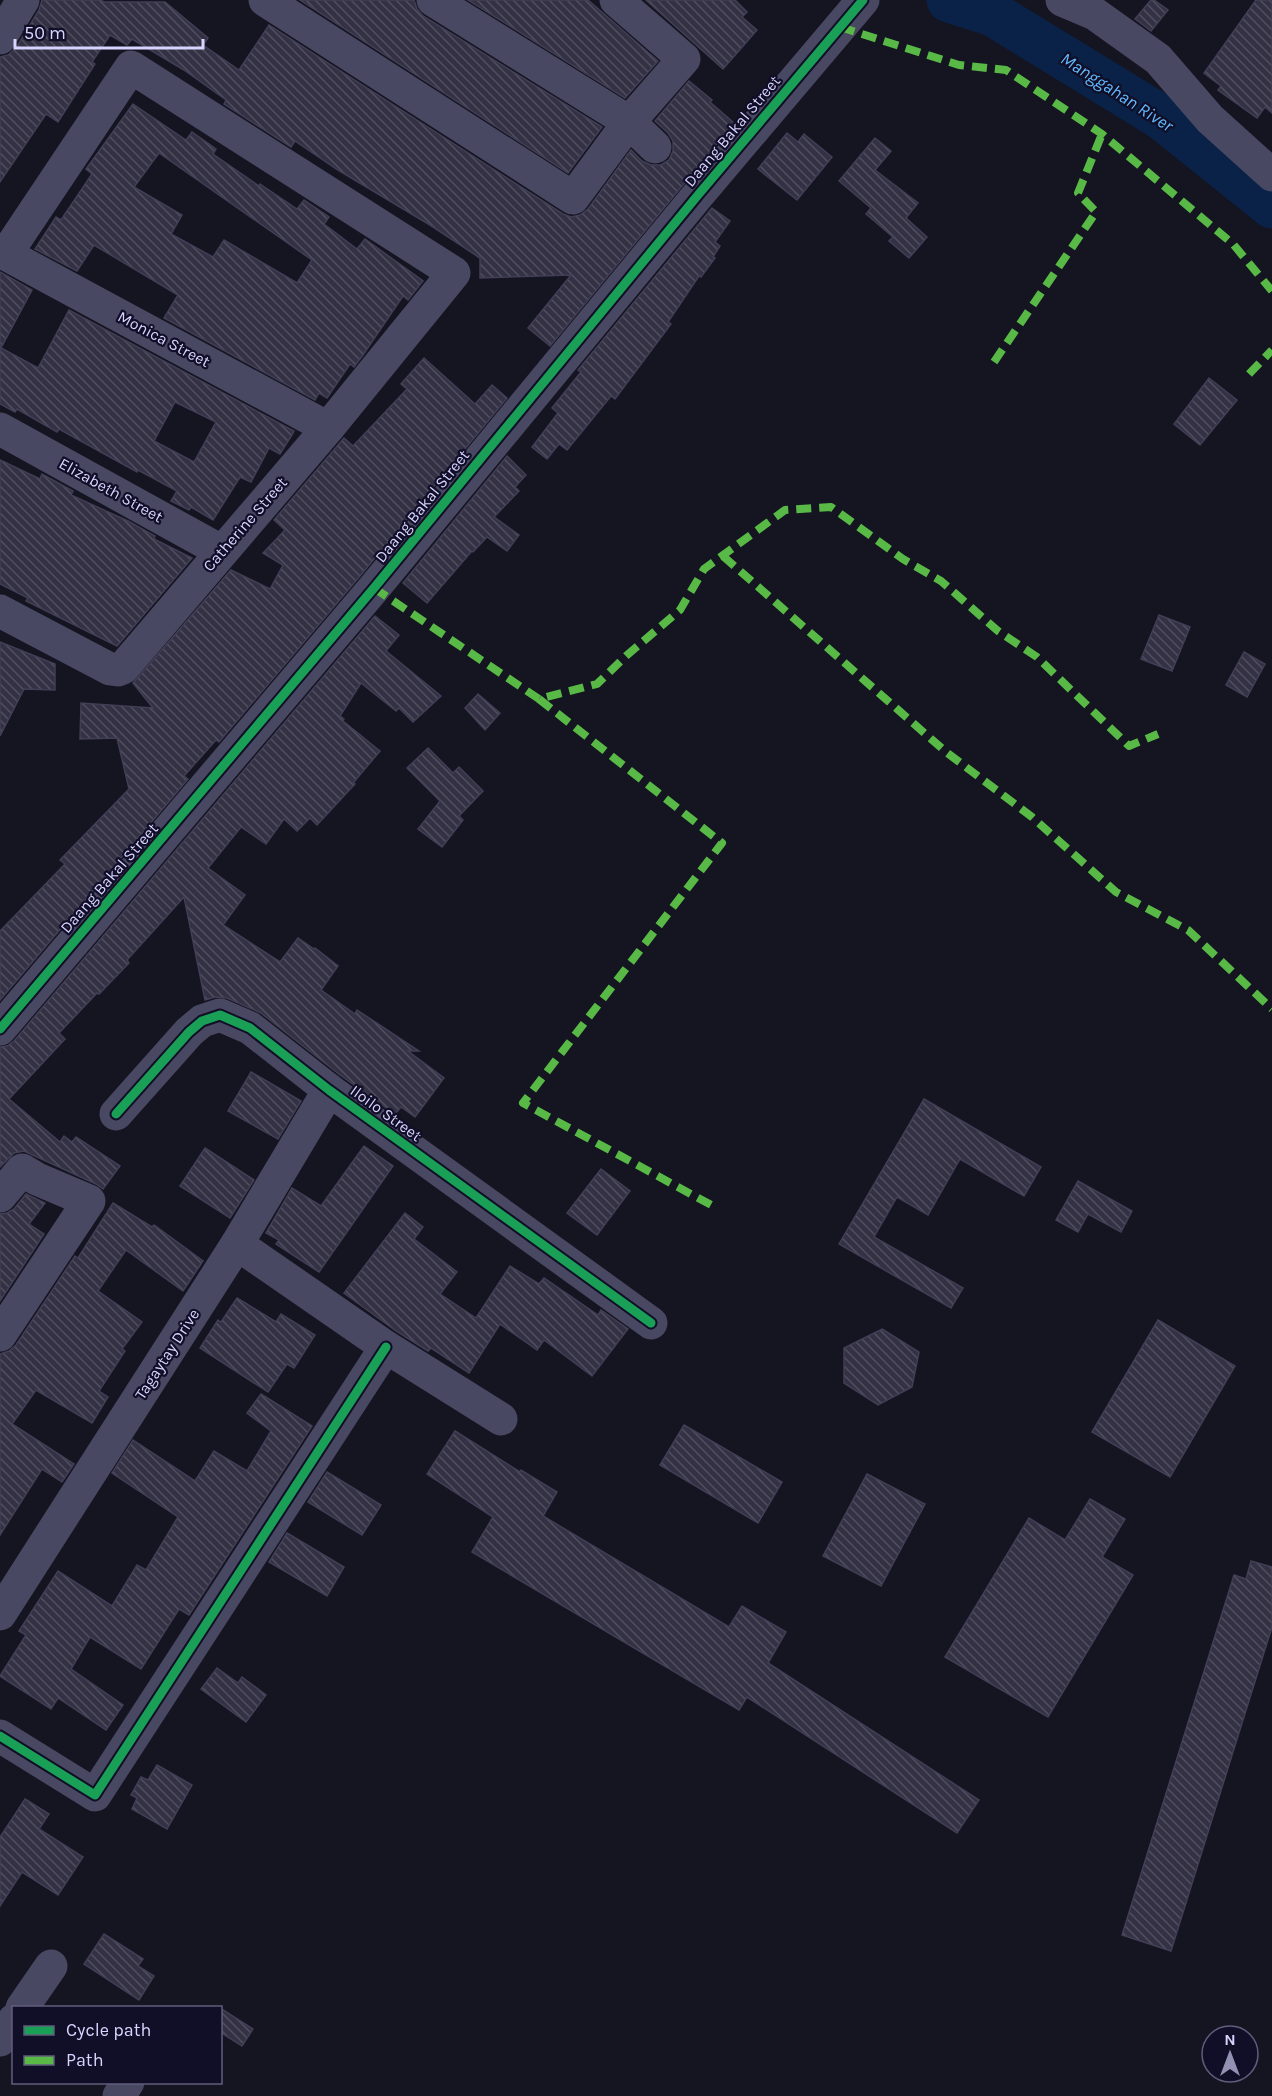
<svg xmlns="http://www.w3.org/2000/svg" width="1272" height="2096" viewBox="0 0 1272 2096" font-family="Karla,sans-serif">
<defs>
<pattern id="building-back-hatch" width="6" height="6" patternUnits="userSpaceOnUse" patternTransform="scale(1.5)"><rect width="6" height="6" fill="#333143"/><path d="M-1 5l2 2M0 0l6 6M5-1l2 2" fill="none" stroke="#504e5f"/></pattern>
</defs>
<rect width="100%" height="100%" fill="#151421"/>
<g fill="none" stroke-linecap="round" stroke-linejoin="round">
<polyline stroke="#0a2247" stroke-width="45" points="949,0 993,14 1161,117 1272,206"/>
</g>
<g fill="url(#building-back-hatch)" stroke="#413e56" stroke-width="1.5" fill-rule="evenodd">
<polygon points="42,0 101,0 104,2 165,2 208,38 203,45 239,70 269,25 563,214 571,217 580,215 588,209 631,150 642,161 651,165 661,165 669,160 673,151 673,141 668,133 655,121 689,81 712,100 710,102 734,123 550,346 528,328 571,275 480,278 480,258 430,225 338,170 295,141 291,147 224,104 226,100 184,70 132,39 127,45 110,35 92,62 95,64 58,122 46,114 0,182 0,57 8,55 16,48 39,10"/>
<polygon points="300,0 414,0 417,9 423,16 602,127 568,173"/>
<polygon points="468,0 588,0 658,61 625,98"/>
<polygon points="646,0 735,0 747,12 742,17 757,30 723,69"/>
<polygon points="1151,0 1154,0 1168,10 1151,31 1135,19"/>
<polygon points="1256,0 1272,0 1272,113 1265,107 1257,118 1218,90 1221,86 1204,73"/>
<path d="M133,104L186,140L192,132L216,149L213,154L259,186L260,184L297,209L304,200L329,217L324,224L357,249L365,239L423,281L408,300L403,296L363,355L354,367L350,364L327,398L319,393L315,400L164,318L178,295L94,245L77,271L35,249L56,217L61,220L92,174L86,169ZM159,153L312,260L297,283L224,240L213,257L171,234L182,215L134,187Z"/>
<polygon points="787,133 798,142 804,134 832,157 797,200 758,169"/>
<polygon points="875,138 891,151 875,170 918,203 906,218 927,237 909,258 889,241 893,237 866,214 871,208 839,181"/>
<polygon points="712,208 730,221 715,242 720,246 713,257 715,258 701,277 699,276 668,322 671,324 615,399 611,396 567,450 559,444 547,459 532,447 558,413 552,408 581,372 578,370"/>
<path d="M0,272L32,290L1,348L38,368L69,310L294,431L292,435L280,454L269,448L251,482L240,477L213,520L191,507L189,510L171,501L177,491L138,470L137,472L59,429L57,432L17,409L15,412L0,404ZM175,402L216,422L194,462L154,441Z"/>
<polygon points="424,358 475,404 492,385 507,398 360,576 219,742 216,740 184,776 188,779 0,1000 0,931 65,864 60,860 129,789 117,738 80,739 81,703 153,708 133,683 231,570 270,589 283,565 263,553 285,530 274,520 344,438 353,446 407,389 401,384"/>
<polygon points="1209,378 1237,400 1200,445 1174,424"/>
<polygon points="507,456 526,475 515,487 519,491 494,517 519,535 507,551 487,537 473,552 472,551 427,603 403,583"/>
<polygon points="0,460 40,479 42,474 73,491 71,495 128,521 155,536 154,539 192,558 117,646 26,601 28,598 0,584"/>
<polygon points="1159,615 1190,627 1172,671 1141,659"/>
<polygon points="375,616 399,635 386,651 441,696 413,722 399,708 396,711 361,683 340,716 344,719 343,721 380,751 353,783 355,784 317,825 310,818 297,831 284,819 266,844 241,827 208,868 245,895 223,925 280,962 298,938 314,949 315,948 338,966 321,990 355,1014 357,1010 419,1051 408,1051 444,1078 415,1117 401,1107 395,1114 340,1075 261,1013 227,998 215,997 205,1000 184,897 127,960 129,963 99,994 97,993 59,1033 65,1039 9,1099 60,1142 64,1136 72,1142 76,1137 120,1166 103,1189 96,1184 24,1151 14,1153 0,1167 0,1047 7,1046 14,1041"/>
<polygon points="0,642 55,664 55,690 24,689 0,736"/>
<polygon points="1244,652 1265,664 1247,697 1226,685"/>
<polygon points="478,694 500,713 485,730 465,708"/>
<polygon points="428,748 453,773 459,767 483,791 459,816 463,820 442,847 418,829 440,801 407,768"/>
<polygon points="251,1072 301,1101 278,1139 228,1111"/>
<polygon points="924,1099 1041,1167 1024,1196 960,1159 928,1215 897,1197 874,1237 963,1288 951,1308 839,1244"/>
<polygon points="364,1146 393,1166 319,1272 276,1244 279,1240 266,1233 292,1188 321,1206"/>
<polygon points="205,1148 254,1180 230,1218 180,1186"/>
<polygon points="601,1169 630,1191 597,1235 567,1213"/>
<polygon points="1078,1181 1132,1211 1121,1232 1088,1214 1078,1232 1056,1220"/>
<polygon points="26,1194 45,1203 29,1224 44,1234 0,1301 0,1214 7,1213 14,1209"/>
<polygon points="113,1203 152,1227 154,1225 203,1261 183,1291 126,1250 98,1291 142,1322 122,1349 125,1351 99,1391 108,1397 92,1423 36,1390 12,1424 74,1464 62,1482 42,1469 0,1535 0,1354 9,1351 16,1345 75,1256 78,1258"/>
<polygon points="405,1213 423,1227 414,1239 457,1272 440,1294 476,1318 510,1266 539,1284 544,1278 598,1315 601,1310 628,1329 592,1376 544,1340 537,1350 500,1324 469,1373 431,1348 428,1351 396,1331 344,1293"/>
<polygon points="237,1298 276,1322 281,1314 315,1335 294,1368 287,1364 268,1392 200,1348 218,1320 221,1322"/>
<polygon points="1158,1320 1235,1366 1170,1477 1092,1432"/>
<polygon points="882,1329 919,1352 912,1387 878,1405 844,1383 844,1348"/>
<polygon points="261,1394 312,1426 189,1615 179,1609 141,1669 90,1637 71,1669 123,1705 106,1730 58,1698 51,1709 0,1676 26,1635 19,1631 58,1571 112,1606 137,1565 146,1570 178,1517 112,1473 133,1440 195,1481 214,1451 247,1471 271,1431 247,1413"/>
<polygon points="684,1425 782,1482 758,1523 660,1465"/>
<polygon points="455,1431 520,1472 521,1470 557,1492 543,1516 729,1627 742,1606 786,1632 768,1663 979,1800 957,1833 747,1697 739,1710 472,1552 493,1517 427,1474"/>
<polygon points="327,1472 381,1505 362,1535 308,1502"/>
<polygon points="867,1474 925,1504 881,1586 823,1556"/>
<polygon points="1090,1499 1125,1519 1102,1557 1133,1575 1048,1717 945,1657 1029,1518 1065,1540"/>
<polygon points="287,1533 344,1567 327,1596 269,1562"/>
<polygon points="1251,1561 1272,1567 1272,1627 1171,1951 1122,1935 1234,1575 1246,1579"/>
<polygon points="217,1668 238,1683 242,1677 266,1695 246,1722 201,1689"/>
<polygon points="157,1765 192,1785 167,1829 132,1809 137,1798 131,1795 141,1777 148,1780"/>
<polygon points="25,1799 49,1814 39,1829 83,1857 58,1895 22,1872 0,1906 0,1837"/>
<polygon points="104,1934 143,1959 138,1966 154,1976 139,2000 84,1964"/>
<polygon points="220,2008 253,2029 242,2046 220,2032"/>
</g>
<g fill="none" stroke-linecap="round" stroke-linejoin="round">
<g stroke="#484862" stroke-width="33">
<polyline points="265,0 573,198 629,122 684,59 616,0"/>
<polyline points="433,0 629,122 655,147"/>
<polyline points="1062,0 1095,14 1158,59 1210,119 1272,175"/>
<polyline points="0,38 23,0"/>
<polyline points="0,251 328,428"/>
<polyline points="0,429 221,551"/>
<polyline points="0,611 110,669 118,670 123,668 328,428 454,273 131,67 6,254"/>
<polyline points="0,1029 374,588 698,195 863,0"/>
<polyline points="116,1114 189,1032 202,1021 220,1015 250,1028 329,1090 651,1323"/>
<polyline points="0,1196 22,1170 37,1179 89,1201 0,1335"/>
<polyline points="237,1244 386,1347 501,1419"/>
<polyline points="0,1614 237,1244 329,1090"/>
<polyline points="0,1736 95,1795 386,1347"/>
<polyline points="22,2008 51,1966"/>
<polyline points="0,2040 14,2020"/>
<polyline points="119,2096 128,2082"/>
</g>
<g stroke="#58b947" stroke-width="8" stroke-dasharray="15 8" stroke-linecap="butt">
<polyline points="840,27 959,65 1006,70 1102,134 1233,244 1272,291"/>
<polyline points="994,362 1096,212 1078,193 1102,134"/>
<polyline points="1249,374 1272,350"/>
<polyline points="723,556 946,752 1032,817 1116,892 1188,930 1272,1009"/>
<polyline points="374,588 539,699 597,684 626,656 680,610 704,569 785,510 831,507 903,559 941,581 998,631 1037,657 1129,746 1158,734"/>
<polyline points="539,699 722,843 523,1103 713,1206"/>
</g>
<defs>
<g id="cycleway">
<polyline points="0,1029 374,588 698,195 863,0"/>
<polyline points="116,1114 189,1032 202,1021 220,1015 250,1028 329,1090 651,1323"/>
<polyline points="0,1736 95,1795 386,1347"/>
</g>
</defs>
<use href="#cycleway" stroke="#110e27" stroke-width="13"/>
<use href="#cycleway" stroke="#1a9f57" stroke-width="9"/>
</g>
<g text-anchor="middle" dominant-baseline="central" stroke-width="4.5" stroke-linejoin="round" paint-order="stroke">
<g font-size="16" fill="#d7d4ff" stroke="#110e27">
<text transform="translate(732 131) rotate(-50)">Daang Bakal Street</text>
<text transform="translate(164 339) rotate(28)">Monica Street</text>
<text transform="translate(111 490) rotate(29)">Elizabeth Street</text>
<text transform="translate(422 506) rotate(-51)">Daang Bakal Street</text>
<text transform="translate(245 524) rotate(-49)">Catherine Street</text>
<text transform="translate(109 878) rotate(-49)">Daang Bakal Street</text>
<text transform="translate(386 1113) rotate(36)">Iloilo Street</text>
<text transform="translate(167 1354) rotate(-57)">Tagaytay Drive</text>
</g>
<g font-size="18" font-style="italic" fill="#62baff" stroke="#110e27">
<text transform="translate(1117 92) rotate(33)">Manggahan River</text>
</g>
</g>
<rect x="12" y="2006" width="210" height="78" fill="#110e27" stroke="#605d7d" stroke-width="1.5"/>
<rect x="24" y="2026" width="30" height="9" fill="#1a9f57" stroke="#605d7d" stroke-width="1.5"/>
<text x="66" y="2036" font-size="18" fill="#d7d4ff">Cycle path</text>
<rect x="24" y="2056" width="30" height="9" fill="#58b947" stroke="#605d7d" stroke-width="1.5"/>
<text x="66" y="2066" font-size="18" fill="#d7d4ff">Path</text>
<g transform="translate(1230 2054)"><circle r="28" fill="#110e27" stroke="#605d7d" stroke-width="1.5"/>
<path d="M0-4.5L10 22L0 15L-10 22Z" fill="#9391b1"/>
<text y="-9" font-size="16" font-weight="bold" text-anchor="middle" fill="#d7d4ff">N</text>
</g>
<path d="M15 39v9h188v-9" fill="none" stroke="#d7d4ff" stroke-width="3"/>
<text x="24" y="39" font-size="18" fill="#d7d4ff" stroke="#110e27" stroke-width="4.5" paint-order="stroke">50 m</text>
</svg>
